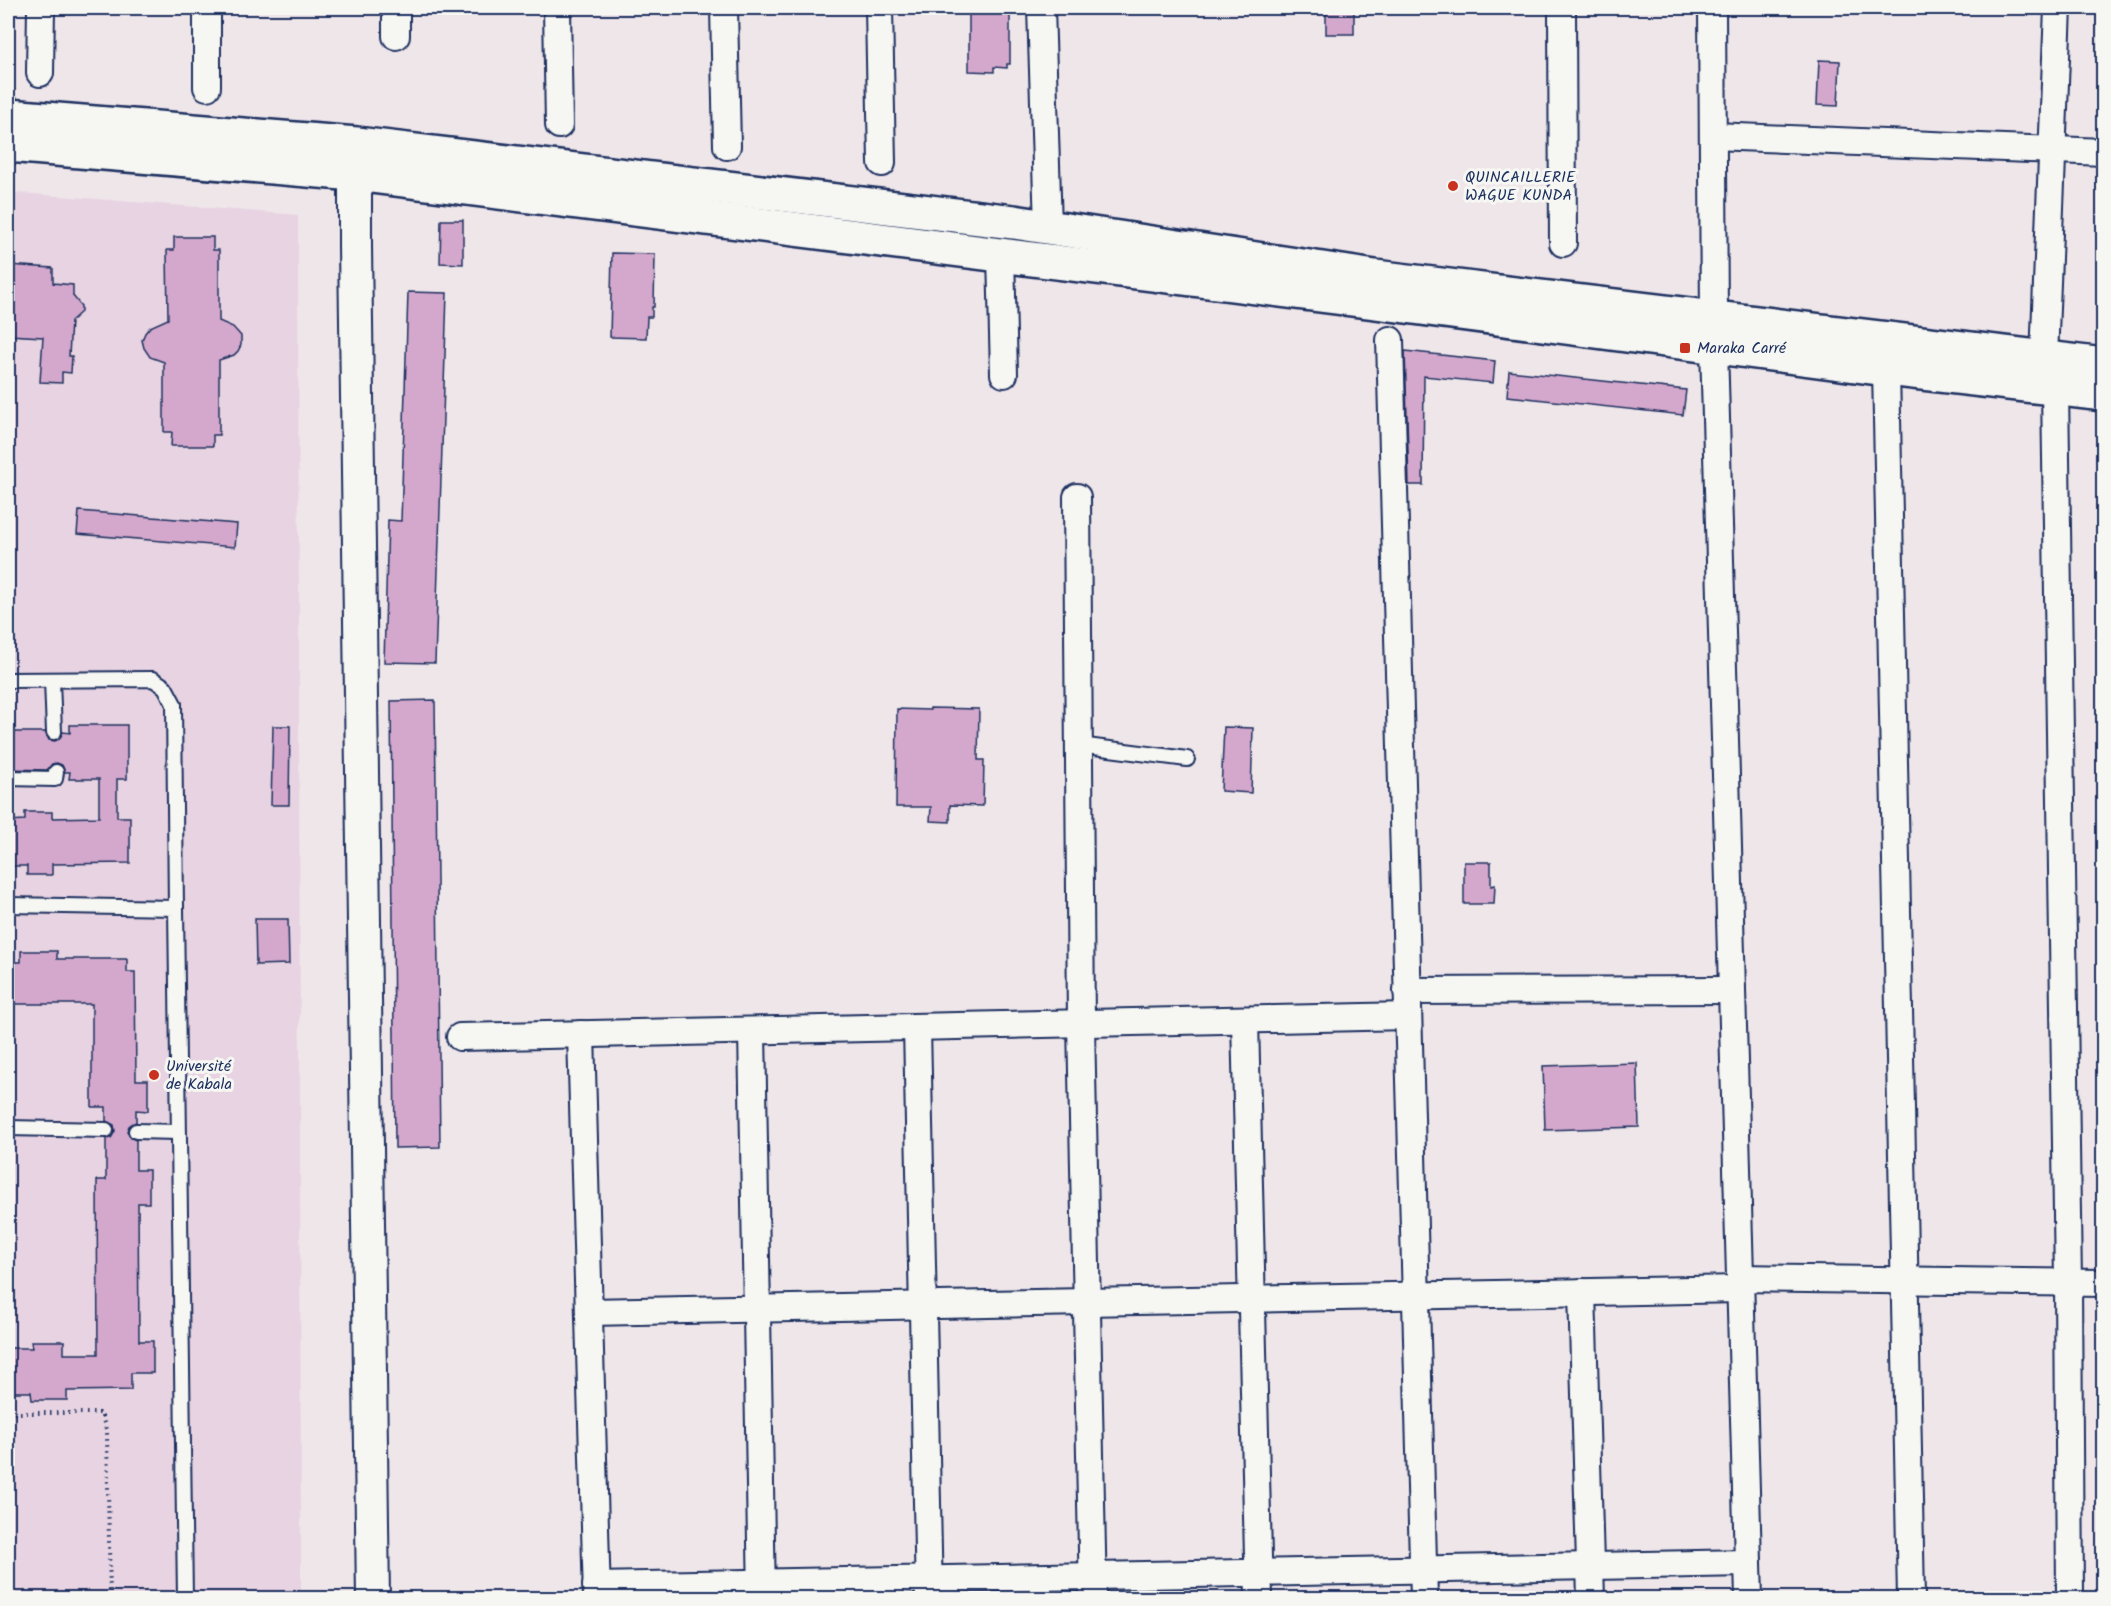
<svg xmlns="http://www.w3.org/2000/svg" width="2111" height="1606" viewBox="0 0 2111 1606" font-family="Kalam,sans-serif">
<rect width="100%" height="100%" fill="#efe6ea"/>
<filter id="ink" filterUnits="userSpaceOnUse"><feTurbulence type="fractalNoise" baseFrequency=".0167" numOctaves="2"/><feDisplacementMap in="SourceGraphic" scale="12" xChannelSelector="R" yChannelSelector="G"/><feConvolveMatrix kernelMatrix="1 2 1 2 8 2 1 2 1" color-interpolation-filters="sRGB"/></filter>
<g filter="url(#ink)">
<polygon fill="#e7d3e1" points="8,192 298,215 301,1598 8,1598"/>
<g fill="#d4a8cc" stroke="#1b2f5e" stroke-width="1.5">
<polygon points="969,8 1010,8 1010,64 1007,64 1007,68 994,67 994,72 969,71"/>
<rect x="1326" y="8" width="28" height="26"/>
<polygon points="1819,60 1840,61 1838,106 1817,105"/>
<polygon points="441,220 463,220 463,264 440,263"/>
<polygon points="174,237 213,237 213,250 219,250 219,321 233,327 241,336 241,345 238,351 234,355 219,360 219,435 213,435 213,446 171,446 172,432 164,432 164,362 150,357 144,348 142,340 145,333 150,327 168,319 167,250 174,250"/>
<polygon points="612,253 655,254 654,307 652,307 652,317 647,317 646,338 610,337"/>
<polygon points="8,265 53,268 53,283 73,285 73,296 81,306 81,312 71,321 69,356 72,356 71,373 62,372 62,383 40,382 43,337 8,335"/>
<polygon points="408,292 447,293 435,663 384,662 388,520 401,521"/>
<polygon points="1405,351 1495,361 1493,383 1424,376 1423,485 1409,485"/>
<polygon points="1509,371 1686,390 1683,415 1507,396"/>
<polygon points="79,511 237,524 235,547 77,534"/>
<polygon points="435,700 440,1147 395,1148 391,701"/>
<polygon points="930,708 979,709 978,760 984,760 983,806 950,805 950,822 930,821 931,807 896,807 897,709 930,710"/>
<polygon points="70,725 127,725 127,779 117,779 117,817 130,817 130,863 52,864 52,875 27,875 27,866 8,866 8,821 25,820 25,812 52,812 52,818 99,817 99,779 69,779 70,772 65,772 62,765 57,763 52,764 47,770 8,769 8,732 45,732 49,740 55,741 59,739 63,732 70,733"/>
<polygon points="273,726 290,726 289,805 271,805"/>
<polygon points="1224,727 1253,728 1251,793 1221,791"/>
<polygon points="1464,862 1491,862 1491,886 1495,885 1494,904 1464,904"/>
<polygon points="255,919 288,919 289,964 256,965"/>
<polygon points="21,951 57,951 57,959 127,959 127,972 135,972 136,1080 148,1080 148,1111 136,1110 136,1122 129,1126 127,1131 131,1138 136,1140 136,1170 149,1170 149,1203 138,1203 139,1341 153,1341 153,1373 131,1373 131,1390 67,1391 67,1400 32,1400 31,1392 8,1392 8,1348 32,1348 31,1341 64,1341 64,1354 98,1354 97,1180 106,1180 106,1139 111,1138 115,1131 114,1125 106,1121 106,1107 92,1107 92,1004 8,1004 8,962 21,962"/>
<polygon points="1637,1063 1639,1127 1545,1130 1543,1066"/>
</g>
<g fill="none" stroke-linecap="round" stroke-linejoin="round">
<defs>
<g id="service">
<polyline points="8,680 153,679 165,687 174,704 176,908"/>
<polyline points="52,680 54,732"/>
<polyline points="1079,745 1187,759"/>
<polyline points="8,778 55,779 56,772"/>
<polyline points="8,905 176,908 185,1598"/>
<polyline points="8,1128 106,1130"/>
<polyline points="136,1131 178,1132"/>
</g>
<g id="minor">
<polyline points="396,8 396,36"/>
<polyline points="557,8 559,125"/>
<polyline points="724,8 727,146"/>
<polyline points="879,8 882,163"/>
<polyline points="1041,8 1048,227"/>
<polyline points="1562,8 1563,243"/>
<polyline points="1712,8 1714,318"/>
<polyline points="40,73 41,8"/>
<polyline points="207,87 207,8"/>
<polyline points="1713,136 2104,152"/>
<polyline points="1001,255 1004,374"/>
<polyline points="1390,340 1424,1598"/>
<polyline points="1714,346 1749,1598"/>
<polyline points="2044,358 2058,8"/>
<polyline points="1886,369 1911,1598"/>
<polyline points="2055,389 2068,1282 2070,1598"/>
<polyline points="1077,497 1081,1024 1093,1598"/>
<polyline points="1407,991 1732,990"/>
<polyline points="1245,1020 1259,1598"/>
<polyline points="917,1027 929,1598"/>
<polyline points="752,1031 762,1598"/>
<polyline points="581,1034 597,1598"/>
<polyline points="460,1037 1408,1016"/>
<polyline points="1740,1278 2104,1283"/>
<polyline points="1582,1292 1591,1598"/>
<polyline points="589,1312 1740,1289"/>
<polyline points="596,1586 1748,1563"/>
</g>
<polyline id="tertiary" points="357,148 355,174 355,246 373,1598"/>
<g id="secondary">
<polyline points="8,116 357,144 1014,222 1375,277 2104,365"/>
<polyline points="8,145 355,174 1375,302 1886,369 2104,394"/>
</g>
</defs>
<use href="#service" stroke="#1b2f5e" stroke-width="18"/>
<use href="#minor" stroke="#1b2f5e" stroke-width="30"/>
<use href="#tertiary" stroke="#1b2f5e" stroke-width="36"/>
<use href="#secondary" stroke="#1b2f5e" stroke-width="38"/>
<polyline stroke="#1b2f5e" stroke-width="4" stroke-dasharray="1.5 4.5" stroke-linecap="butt" points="8,1413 101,1413 107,1433 110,1598"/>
<use href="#service" stroke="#f6f6f2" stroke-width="14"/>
<use href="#minor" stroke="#f6f6f2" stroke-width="26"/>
<use href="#tertiary" stroke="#f6f6f2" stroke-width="32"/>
<use href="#secondary" stroke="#f6f6f2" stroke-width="33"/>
</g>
</g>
<g fill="#c8321e" stroke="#f6f6f2" stroke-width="2">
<circle cx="1453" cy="186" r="6"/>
<rect x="1679" y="342" width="12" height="12" rx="3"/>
<circle cx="154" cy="1075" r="6"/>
</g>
<g text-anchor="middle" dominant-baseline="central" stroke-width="6" stroke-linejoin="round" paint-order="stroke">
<g font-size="16" fill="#1b2f5e" stroke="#f6f6f2" text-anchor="start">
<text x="1465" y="177">QUINCAILLERIE<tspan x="1465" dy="18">WAGUE KUNDA</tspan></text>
<text x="1697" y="348">Maraka Carré</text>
<text x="166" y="1066">Université<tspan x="166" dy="18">de Kabala</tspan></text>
</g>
</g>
<rect width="2111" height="1606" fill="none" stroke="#f6f6f2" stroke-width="30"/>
<rect x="15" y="15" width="2081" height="1576" fill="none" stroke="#1b2f5e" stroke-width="2" filter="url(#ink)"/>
</svg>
